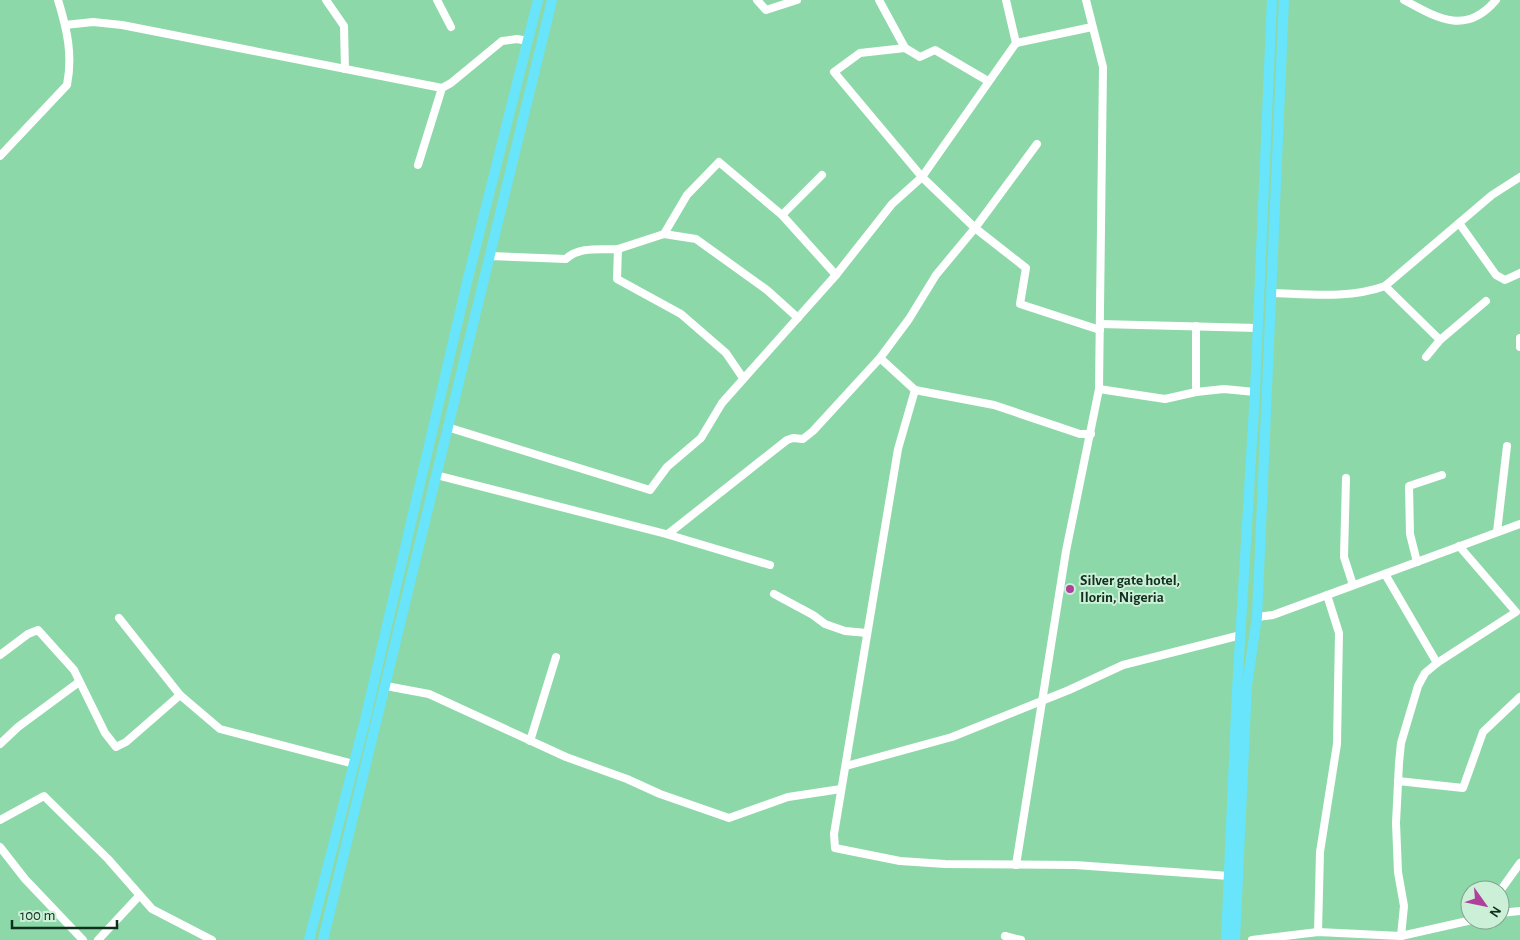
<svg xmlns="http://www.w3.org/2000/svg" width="1520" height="940" viewBox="0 0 1520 940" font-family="'Alegreya Sans',sans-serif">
<rect width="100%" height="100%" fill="#8dd8a9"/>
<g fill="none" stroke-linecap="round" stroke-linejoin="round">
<g stroke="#fff" stroke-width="8">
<polyline points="326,0 344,26 345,69"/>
<polyline points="437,0 451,27"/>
<polyline points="757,0 766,10 797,0"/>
<polyline points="879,0 905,48 920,57 935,50 988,81"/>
<polyline points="1006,0 1016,43"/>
<path d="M1404,0C1437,18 1466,36 1496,0"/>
<polyline points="65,25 93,22 122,25 442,88"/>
<polyline points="905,48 860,53 834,72 922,177 975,228 1026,268 1020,304 1100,330"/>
<path d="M0,156L67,85C73,55 67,29 58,0"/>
<polyline points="418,165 442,88 451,83 502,41 517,39 528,41"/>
<polyline points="782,215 822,175"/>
<polyline points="1459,223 1496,275 1505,280 1520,273"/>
<polyline points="664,234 618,249 617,279 681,314 726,353 743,378"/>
<path d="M489,256L566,259C579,246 601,250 618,249"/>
<polyline points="1385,286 1440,340"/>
<path d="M1271,293C1308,294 1350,299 1385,286L1492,195L1520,177"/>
<polyline points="798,318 767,290 696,239 664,234 687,195 719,162 782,215 836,275"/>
<polyline points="1100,324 1257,328"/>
<polyline points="1520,338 1520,347"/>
<polyline points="1426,357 1440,340 1486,301"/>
<polyline points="880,358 915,390 994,405 1080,434 1091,434"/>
<polyline points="1099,389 1165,399 1196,392 1196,326"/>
<polyline points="915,390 898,449 834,834 835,848 900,861 945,864 1075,865 1229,876"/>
<polyline points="1196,392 1224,389 1255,392"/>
<polyline points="447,427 650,490 667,467 701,438 722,403 836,275 892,204 922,177 1016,43 1092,27"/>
<polyline points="436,475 666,534 770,565"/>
<polyline points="1346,478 1344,557 1353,585"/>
<polyline points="1497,532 1507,446"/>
<polyline points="668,534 787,440 793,438 803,439 813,431 880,358 909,319 936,275 975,228 1037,144"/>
<polyline points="1417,562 1410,534 1409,486 1442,475"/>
<polyline points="1385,574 1437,663"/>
<polyline points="774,594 813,615 825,624 845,631 867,633"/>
<polyline points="1257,617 1273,615 1520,524"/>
<polyline points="119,618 180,695"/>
<polyline points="0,655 28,634 38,630 74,670 105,733 116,747 126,742 180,695 220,729 354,764"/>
<polyline points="386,686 429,694 566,757 627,779 660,794 729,818 788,797 841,789"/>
<polyline points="530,741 556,657"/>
<polyline points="0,744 18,727 79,682"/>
<polyline points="846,766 952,737 1069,690 1123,665 1241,635"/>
<polyline points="1398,781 1463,788 1483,732 1520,697"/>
<polyline points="0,820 44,796 108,859 152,909 212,940"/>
<polyline points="0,847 25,879 83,940"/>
<polyline points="1016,865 1066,551 1099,389 1103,67 1086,0"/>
<polyline points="1500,891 1520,863"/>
<polyline points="1500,913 1520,911"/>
<polyline points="1318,932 1320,852 1337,744 1339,633 1327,595"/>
<polyline points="1005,936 1021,940"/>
<polyline points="1401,936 1404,906 1398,872 1396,823 1399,763 1401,743 1418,686 1425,673 1437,663 1516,612 1459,546"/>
<polyline points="98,940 139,896"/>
<polyline points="1252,940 1318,932 1401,936 1472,920"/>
</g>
<g stroke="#68e5fb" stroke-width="10">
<polyline points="309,940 365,720 467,282 538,0"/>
<polyline points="323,940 552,0"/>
<polyline points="1226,940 1237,690 1255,392 1272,0"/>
<polyline points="1235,940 1247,685 1257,617 1284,0"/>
</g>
</g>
<circle fill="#b1409c" stroke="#cbefd7" stroke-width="2" cx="1070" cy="589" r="5"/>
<g text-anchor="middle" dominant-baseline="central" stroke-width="4" stroke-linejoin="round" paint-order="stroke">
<g font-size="15" font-weight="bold" fill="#102f1d" stroke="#cbefd7" text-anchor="start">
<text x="1080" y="580">Silver gate hotel,<tspan x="1080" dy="17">Ilorin, Nigeria</tspan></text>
</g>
</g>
<g transform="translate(1485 905) rotate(123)"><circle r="24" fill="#cbefd7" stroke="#80a28d"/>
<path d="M0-4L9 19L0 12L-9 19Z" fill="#b1409c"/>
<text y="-8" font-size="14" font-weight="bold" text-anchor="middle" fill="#102f1d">N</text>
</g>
<path d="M12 920v8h105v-8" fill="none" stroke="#102f1d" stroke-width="2.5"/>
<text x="20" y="920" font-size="15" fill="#102f1d" stroke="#cbefd7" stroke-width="4" paint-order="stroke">100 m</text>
</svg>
